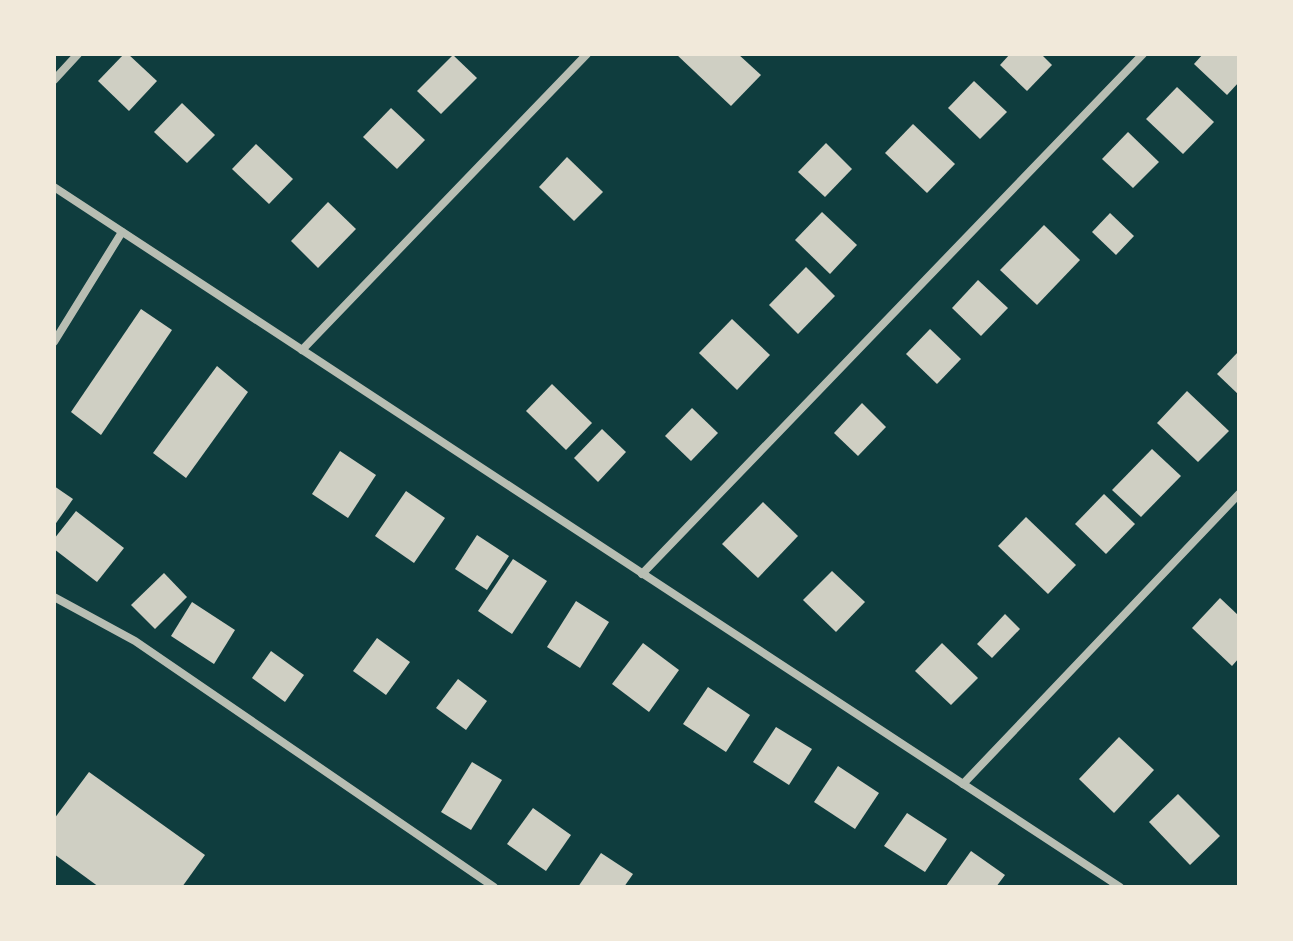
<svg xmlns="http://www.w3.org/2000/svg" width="1293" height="941" viewBox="0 0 1293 941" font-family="'Fira Sans Condensed',sans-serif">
<rect width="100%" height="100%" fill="#0f3d3e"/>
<g fill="#cfcfc3">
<polygon points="124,54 128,54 157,81 129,111 98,81"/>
<polygon points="676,54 738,54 761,75 731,106"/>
<polygon points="1010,54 1041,54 1052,65 1027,91 1000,65"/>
<polygon points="1203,54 1239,54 1239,82 1227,95 1194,64"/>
<polygon points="453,55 477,78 441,114 417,91"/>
<polygon points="974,81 1007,112 980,139 948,108"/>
<polygon points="1177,87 1214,122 1183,154 1146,119"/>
<polygon points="182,103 215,135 187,163 154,132"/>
<polygon points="391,108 425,140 397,169 363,137"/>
<polygon points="913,124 955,164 927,193 885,153"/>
<polygon points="1128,132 1159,162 1133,188 1102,159"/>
<polygon points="826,143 852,169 825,197 798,172"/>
<polygon points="256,144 293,179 269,204 232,169"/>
<polygon points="567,157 603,192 574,221 539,187"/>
<polygon points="328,202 356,229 318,268 291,241"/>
<polygon points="822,212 857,245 830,274 795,240"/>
<polygon points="1110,213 1134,236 1116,255 1092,232"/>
<polygon points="1044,225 1080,260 1037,305 1000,270"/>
<polygon points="806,267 835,296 798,334 769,305"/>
<polygon points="978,280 1008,308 981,336 952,308"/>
<polygon points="141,309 172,330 101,435 71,412"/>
<polygon points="732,319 770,355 737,390 699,353"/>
<polygon points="930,329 961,359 937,384 906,354"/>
<polygon points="1239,351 1239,395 1217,374"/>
<polygon points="217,366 248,392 186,478 153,453"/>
<polygon points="552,384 592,423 566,450 526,411"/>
<polygon points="1187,391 1229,431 1198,462 1157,423"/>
<polygon points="862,403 886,427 858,456 834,433"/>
<polygon points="692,408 718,433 691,461 665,436"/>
<polygon points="602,429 626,452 598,482 574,458"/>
<polygon points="1152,449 1181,476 1141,517 1112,490"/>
<polygon points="340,451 376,475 348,518 312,494"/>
<polygon points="54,486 73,499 54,526"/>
<polygon points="406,491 445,518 414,563 375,536"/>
<polygon points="1104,494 1135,524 1106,554 1075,524"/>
<polygon points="763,502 798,536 758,578 722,544"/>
<polygon points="76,511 124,548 97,582 54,549 54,539"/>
<polygon points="1026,517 1076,565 1048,594 998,546"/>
<polygon points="477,535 509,556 487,590 455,569"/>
<polygon points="513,559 547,581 512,634 478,611"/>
<polygon points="832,571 865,602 836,632 803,600"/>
<polygon points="164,573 187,597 155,629 131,605"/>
<polygon points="1220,598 1239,616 1239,658 1232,666 1192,628"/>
<polygon points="576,601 609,622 580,668 547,647"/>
<polygon points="192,602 235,630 214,664 171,636"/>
<polygon points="1005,614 1020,629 992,658 977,644"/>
<polygon points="377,638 410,662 386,695 353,671"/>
<polygon points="643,643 679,670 649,712 612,684"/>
<polygon points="942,643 978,678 951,705 915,671"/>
<polygon points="271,651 304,675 285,702 252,678"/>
<polygon points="458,679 487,701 466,730 436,708"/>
<polygon points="708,687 750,715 726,752 683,724"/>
<polygon points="776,727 812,749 789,785 753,762"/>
<polygon points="1119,737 1154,770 1114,813 1079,779"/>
<polygon points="472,762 502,780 471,830 441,812"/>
<polygon points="838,766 879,793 855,829 814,802"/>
<polygon points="89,772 205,855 182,887 99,887 54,854 54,819"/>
<polygon points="1178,794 1220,836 1190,865 1149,822"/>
<polygon points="533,808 571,835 546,871 507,844"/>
<polygon points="907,813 947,839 925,872 884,846"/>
<polygon points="971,851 1005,875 996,887 946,886"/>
<polygon points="601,853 633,874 624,887 578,887"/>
</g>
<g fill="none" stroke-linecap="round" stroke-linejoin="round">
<g stroke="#b8beb3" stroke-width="8">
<polyline points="54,80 78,54"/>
<polyline points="54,187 1120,887"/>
<polyline points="54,342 122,232"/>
<polyline points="302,350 587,54"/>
<polyline points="642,574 1143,54"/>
<polyline points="54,597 135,641 494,887"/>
<polyline points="963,784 1239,494"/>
</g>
</g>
<rect width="1293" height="941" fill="none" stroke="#f1e9da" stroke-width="112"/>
</svg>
